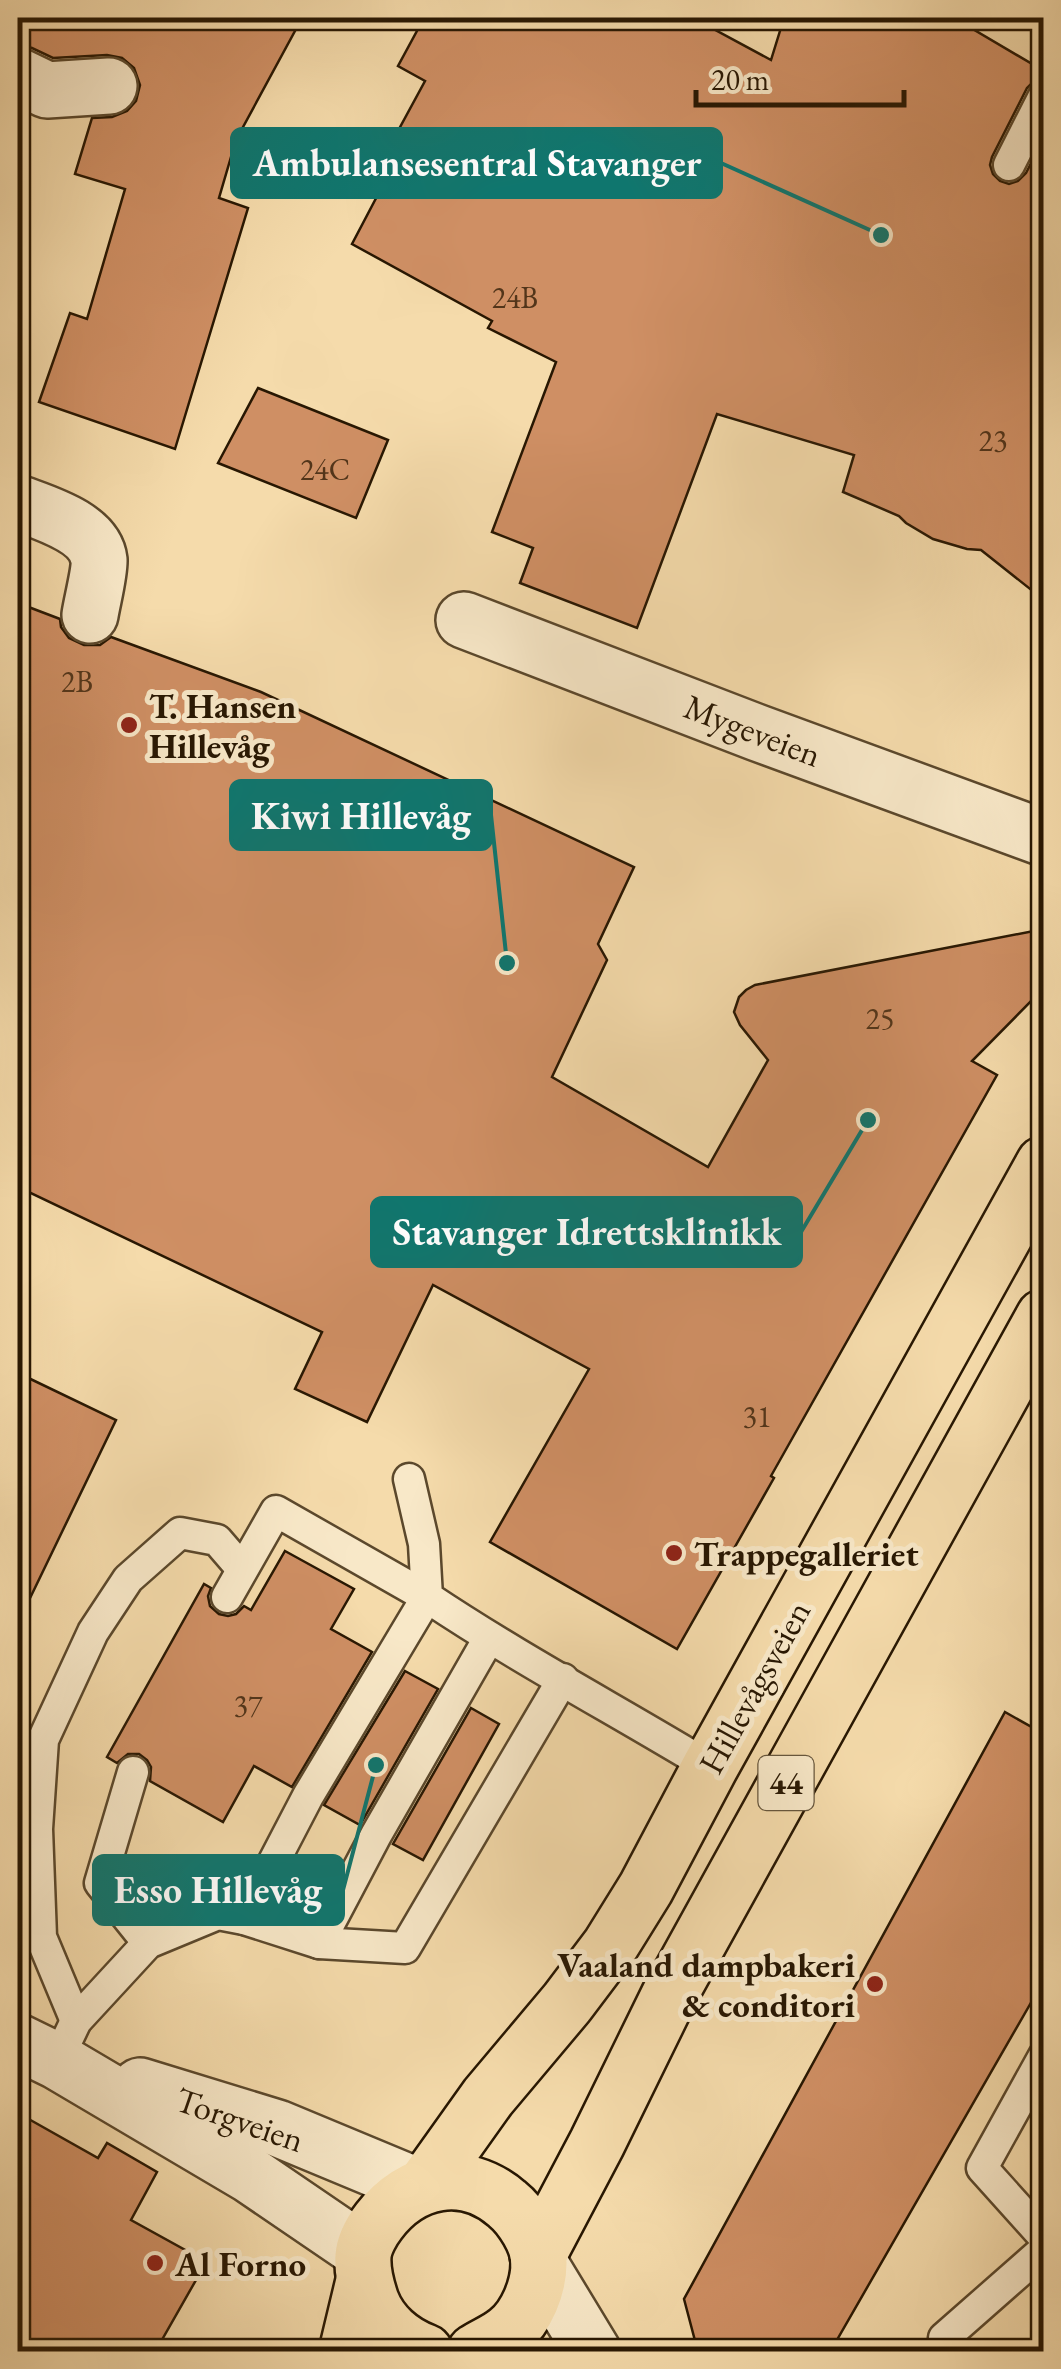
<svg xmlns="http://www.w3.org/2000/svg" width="1061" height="2369" viewBox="0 0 1061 2369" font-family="'EB Garamond',serif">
<rect width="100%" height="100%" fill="#f5dbab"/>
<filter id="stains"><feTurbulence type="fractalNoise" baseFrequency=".002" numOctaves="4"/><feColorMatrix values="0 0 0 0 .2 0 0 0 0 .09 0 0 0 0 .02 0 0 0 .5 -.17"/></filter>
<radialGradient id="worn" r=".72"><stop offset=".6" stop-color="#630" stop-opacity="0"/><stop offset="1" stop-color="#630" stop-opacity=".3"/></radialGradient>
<g fill="#cf8f64" stroke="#281702" stroke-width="2.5">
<polygon points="18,18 302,18 236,140 219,198 248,208 175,449 39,402 70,313 87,319 125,189 75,174 92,118 112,117 127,111 136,101 140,85 134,68 122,58 107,55 53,58 32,48 18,45"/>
<polygon points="424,18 693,18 771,60 784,18 954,18 1044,71 1044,77 1035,80 1027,88 992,157 990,165 993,174 1000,181 1009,184 1018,181 1026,173 1044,138 1044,600 981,550 967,549 933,539 906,523 899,516 843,492 854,455 717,414 637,628 520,583 533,548 492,532 556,362 488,328 492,321 352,244 384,183 373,177 425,81 398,66"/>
<polygon points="258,388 388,440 356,518 218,463"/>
<polygon points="18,603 60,619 61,627 69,638 84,645 100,645 111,637 261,692 634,867 598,944 607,960 552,1077 708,1167 768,1060 740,1025 734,1012 739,997 746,990 755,985 1044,929 1044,988 972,1061 997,1075 771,1476 774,1478 677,1649 490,1542 589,1369 433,1285 367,1422 295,1389 322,1332 18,1187"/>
<polygon points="18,1373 116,1420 18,1623"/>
<polygon points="285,1551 354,1589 331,1629 372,1652 292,1787 254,1766 223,1822 150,1781 151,1767 147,1760 139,1754 128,1754 117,1763 107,1757 204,1584 211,1588 208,1596 210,1606 219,1614 228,1616 236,1614 244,1606 251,1610"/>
<polygon points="405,1671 438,1689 360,1825 324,1805"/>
<polygon points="471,1708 499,1724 423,1860 393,1844"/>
<polygon points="1005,1712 1044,1734 1044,1980 830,2352 698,2352 684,2299"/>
<polygon points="18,2113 98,2158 107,2143 157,2172 131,2220 187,2251 182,2260 192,2265 186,2275 196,2280 155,2352 37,2352 18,2338"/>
</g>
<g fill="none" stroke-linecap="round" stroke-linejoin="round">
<defs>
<g id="service">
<polyline points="1009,165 1044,96"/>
<path d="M409,1479L424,1544L427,1597C518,1658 616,1710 710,1767"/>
<polyline points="227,1597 276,1511 427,1597 308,1796 244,1919"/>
<polyline points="133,1772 100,1883 148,1943"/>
<polyline points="319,1943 376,1835 489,1638"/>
<polyline points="76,2021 41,1937 37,1829 43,1740 93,1632 128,1579 180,1533 217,1540 242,1569"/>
<polyline points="1044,2056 982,2168 1044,2237"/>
<polyline points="57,2061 76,2021 148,1943 218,1914 244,1919 319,1943 405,1948 563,1679"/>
<polyline points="944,2338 1044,2250"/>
</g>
<g id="minor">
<polyline points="18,76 47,90 109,86"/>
<path d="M18,503C44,513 95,527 99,560C100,571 92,602 90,615"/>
<polyline points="464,620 758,733 1044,838"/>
<polyline points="18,2042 57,2061 250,2175 363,2252"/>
<polyline points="140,2086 277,2128 419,2187"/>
<polyline points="539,2263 593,2352"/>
</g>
<g id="primary">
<polyline points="426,2184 488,2097 567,2003 610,1946 646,1888 710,1767 1044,1164"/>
<polyline points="538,2255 597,2143 670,1994 1044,1317"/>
<polyline points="347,2352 364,2281"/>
<path d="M425,2352C401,2343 380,2325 371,2301C366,2286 362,2272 363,2256C364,2244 372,2230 379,2221C411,2179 464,2167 507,2204C522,2216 539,2243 539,2263C539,2287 527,2317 508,2332C499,2340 486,2345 475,2352"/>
</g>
</defs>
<use href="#service" stroke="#5b482c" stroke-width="35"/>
<use href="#minor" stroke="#5b482c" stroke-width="60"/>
<use href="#primary" stroke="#281702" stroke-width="60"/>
<use href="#service" stroke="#f8e8c8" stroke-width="30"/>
<use href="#minor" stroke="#f8e8c8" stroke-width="55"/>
<use href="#primary" stroke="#f5dbab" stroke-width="55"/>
</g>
<g fill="#8f2418" stroke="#f8e8c8" stroke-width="4">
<circle cx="129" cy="725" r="10"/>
<circle cx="674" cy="1553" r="10"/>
<circle cx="875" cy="1984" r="10"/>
<circle cx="155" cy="2263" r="10"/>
</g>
<g text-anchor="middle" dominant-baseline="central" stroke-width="10" stroke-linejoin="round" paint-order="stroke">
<g font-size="30" fill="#52351a">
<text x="515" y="297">24B</text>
<text x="993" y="440">23</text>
<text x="325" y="469">24C</text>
<text x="77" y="681">2B</text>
<text x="880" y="1018">25</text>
<text x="757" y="1416">31</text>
<text x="248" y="1705">37</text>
</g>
<rect fill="#f8e8c8" stroke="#66563d" stroke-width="2.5" x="758.5" y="1756" width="55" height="54" rx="8"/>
<g font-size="32" font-weight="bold" fill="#281702">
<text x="786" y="1783">44</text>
</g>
<g font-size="35" font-weight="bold" fill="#281702" stroke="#f8e8c8" text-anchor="start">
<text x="149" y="705">T. Hansen<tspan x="149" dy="40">Hillevåg</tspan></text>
<text x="694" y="1553">Trappegalleriet</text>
<text x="855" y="1964" text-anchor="end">Vaaland dampbakeri<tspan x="855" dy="40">&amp; conditori</tspan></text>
<text x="175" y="2263">Al Forno</text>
</g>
<g font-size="35" fill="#281702" stroke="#f8e8c8">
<text transform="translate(753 730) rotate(21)">Mygeveien</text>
<text transform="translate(754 1687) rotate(-61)">Hillevågsveien</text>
<text transform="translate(240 2119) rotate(19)">Torgveien</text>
</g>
</g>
<path fill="none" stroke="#0f766e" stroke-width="4" d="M881 235L721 163M507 963L491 815M868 1120L801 1232M376 1765L343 1890"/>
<g fill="#0f766e" stroke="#f8e8c8" stroke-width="4">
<circle cx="881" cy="235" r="10"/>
<circle cx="507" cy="963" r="10"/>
<circle cx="868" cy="1120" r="10"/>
<circle cx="376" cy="1765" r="10"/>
</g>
<g fill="#0f766e" stroke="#0f766e" stroke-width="4">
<rect x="232" y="129" width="489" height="68" rx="10"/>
<rect x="231" y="781" width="260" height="68" rx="10"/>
<rect x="372" y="1198" width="429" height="68" rx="10"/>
<rect x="94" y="1856" width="249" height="68" rx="10"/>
</g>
<g font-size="38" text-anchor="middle" font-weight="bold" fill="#fff">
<text x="477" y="176">Ambulansesentral Stavanger</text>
<text x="361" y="829">Kiwi Hillevåg</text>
<text x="587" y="1245">Stavanger Idrettsklinikk</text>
<text x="218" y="1903">Esso Hillevåg</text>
</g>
<rect width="1061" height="2369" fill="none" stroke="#f5dbab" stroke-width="60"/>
<rect x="20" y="20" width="1021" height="2329" fill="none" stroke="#281702" stroke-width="5"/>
<rect x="30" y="30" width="1001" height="2309" fill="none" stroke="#281702" stroke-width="2.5"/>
<path d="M696 90v15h208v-15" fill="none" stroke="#281702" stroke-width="5"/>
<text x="711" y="90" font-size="30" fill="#281702" stroke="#f8e8c8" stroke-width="8" paint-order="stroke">20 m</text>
<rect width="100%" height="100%" filter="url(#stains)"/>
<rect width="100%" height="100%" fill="url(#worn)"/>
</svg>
